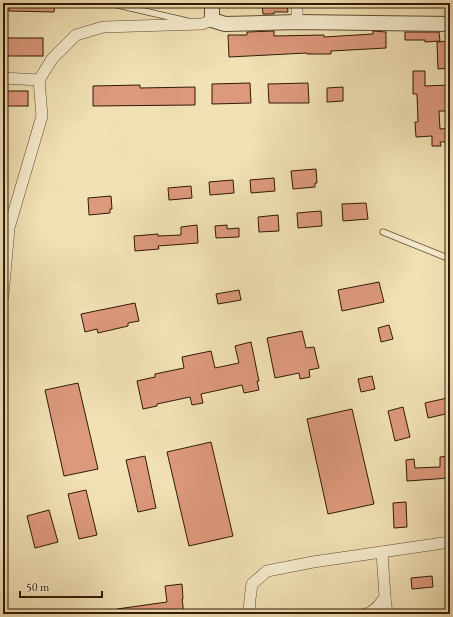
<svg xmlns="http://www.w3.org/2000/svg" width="453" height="617" viewBox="0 0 453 617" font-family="'EB Garamond',serif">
<rect width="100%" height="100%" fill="#f1e1b4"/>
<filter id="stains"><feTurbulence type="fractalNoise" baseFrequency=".005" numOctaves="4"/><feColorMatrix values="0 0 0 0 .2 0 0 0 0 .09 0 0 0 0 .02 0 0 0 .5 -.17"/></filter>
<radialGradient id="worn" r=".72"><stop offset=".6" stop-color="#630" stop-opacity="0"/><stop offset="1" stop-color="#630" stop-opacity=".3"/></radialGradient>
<g fill="#dd997c" stroke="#311907">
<polygon points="9,3 55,3 54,12 9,11"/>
<polygon points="262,3 287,3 288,12 274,12 274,14 263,14"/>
<polygon points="274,31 274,36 324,35 324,37 373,34 373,31 386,32 386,48 331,51 331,54 307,54 307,53 229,57 228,35 247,35 247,32"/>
<polygon points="405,32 439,32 440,41 425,42 425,40 405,40"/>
<rect x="3" y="38" width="40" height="18"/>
<polygon points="450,41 450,68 438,69 437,42"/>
<polygon points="413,71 425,71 425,86 450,85 450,96 448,96 449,111 439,111 440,129 450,128 450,142 440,142 441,146 432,146 432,136 416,137 415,122 418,122 417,94 413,94"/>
<polygon points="250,83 251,103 212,104 212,84"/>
<polygon points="308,83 309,103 269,103 268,84"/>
<polygon points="140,85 140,88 195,87 195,105 93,106 93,86"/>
<polygon points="343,87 343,101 327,102 327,88"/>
<rect x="4" y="91" width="24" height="15"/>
<polygon points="316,169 317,183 315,183 315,187 293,189 291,171"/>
<polygon points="274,178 275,191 251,193 250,180"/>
<polygon points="233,180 234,193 210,195 209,182"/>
<polygon points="191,186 192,198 169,200 168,188"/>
<polygon points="111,196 112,209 110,209 110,213 89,215 88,198"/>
<polygon points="366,203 368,219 343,221 342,204"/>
<polygon points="321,211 322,226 298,228 297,213"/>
<polygon points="278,215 279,231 259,232 258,217"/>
<polygon points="197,225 198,243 158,246 159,249 135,251 134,236 158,234 158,236 181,235 181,227"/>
<polygon points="227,225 227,229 239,228 239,237 216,238 215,226"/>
<polygon points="379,282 384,302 342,311 338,290"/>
<polygon points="239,290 241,300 218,304 216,294"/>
<polygon points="135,303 139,321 128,323 128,326 98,333 97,329 85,332 81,314"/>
<polygon points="389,325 393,339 381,342 378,328"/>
<polygon points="302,331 306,348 314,347 319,368 309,370 310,377 300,379 299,373 275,378 267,338"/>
<polygon points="251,342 259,381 257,381 259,390 244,393 242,385 201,394 203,403 192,405 190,397 157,404 157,406 143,409 137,381 155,377 155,374 184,368 182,357 211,351 215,368 239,363 235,346"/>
<polygon points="372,376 375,389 361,392 358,379"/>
<polygon points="78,383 98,469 64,476 45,390"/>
<polygon points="447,398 450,413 428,418 425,403"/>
<polygon points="403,407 410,437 395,441 388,411"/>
<polygon points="352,409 374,504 328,514 307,419"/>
<polygon points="211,442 233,536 189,546 167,452"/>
<polygon points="145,456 156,508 138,512 126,460"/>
<polygon points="450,456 450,478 407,481 406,460 414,459 415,468 440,467 440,457"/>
<polygon points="86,490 97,535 79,539 68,494"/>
<polygon points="406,502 407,527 394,528 393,503"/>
<polygon points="49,510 58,542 35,548 27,516"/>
<polygon points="432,576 433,587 412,589 411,578"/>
<polygon points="182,584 183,599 182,599 184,614 117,614 117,609 167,602 165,586"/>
</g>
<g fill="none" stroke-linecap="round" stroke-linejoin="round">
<defs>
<g id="service">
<polyline points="109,3 187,21"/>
<polyline points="383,232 450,259"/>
</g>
<g id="minor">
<polyline points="297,3 297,22"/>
<polyline points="3,78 39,80 42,116 9,228 3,296"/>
<polyline points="39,80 52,59 76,35 103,27 202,24 212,20"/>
<polyline points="385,597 387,614"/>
<polyline points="249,614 250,599 252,584 267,571 313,562 450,542"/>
<path d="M365,614C374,613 380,604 385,597L382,552"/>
</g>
<polyline id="tertiary" points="212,3 212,20 225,24 297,22 450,24"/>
</defs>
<use href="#service" stroke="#614b32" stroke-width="7"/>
<use href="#minor" stroke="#614b32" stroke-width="12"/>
<use href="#tertiary" stroke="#614b32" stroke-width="16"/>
<use href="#service" stroke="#f6ecce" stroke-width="5.5"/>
<use href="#minor" stroke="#f6ecce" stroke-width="11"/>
<use href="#tertiary" stroke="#f6ecce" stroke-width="14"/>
</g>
<rect width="453" height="617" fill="none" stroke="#f1e1b4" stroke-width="16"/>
<rect x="4" y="4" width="445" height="609" fill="none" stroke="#311907" stroke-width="2"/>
<rect x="8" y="8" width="437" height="601" fill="none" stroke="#311907"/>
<path d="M20 591v6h82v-6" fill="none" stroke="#311907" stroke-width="2"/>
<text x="26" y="591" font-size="12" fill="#311907" stroke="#f6ecce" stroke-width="3" paint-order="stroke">50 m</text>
<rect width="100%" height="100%" filter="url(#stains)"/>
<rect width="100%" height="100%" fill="url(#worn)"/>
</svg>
